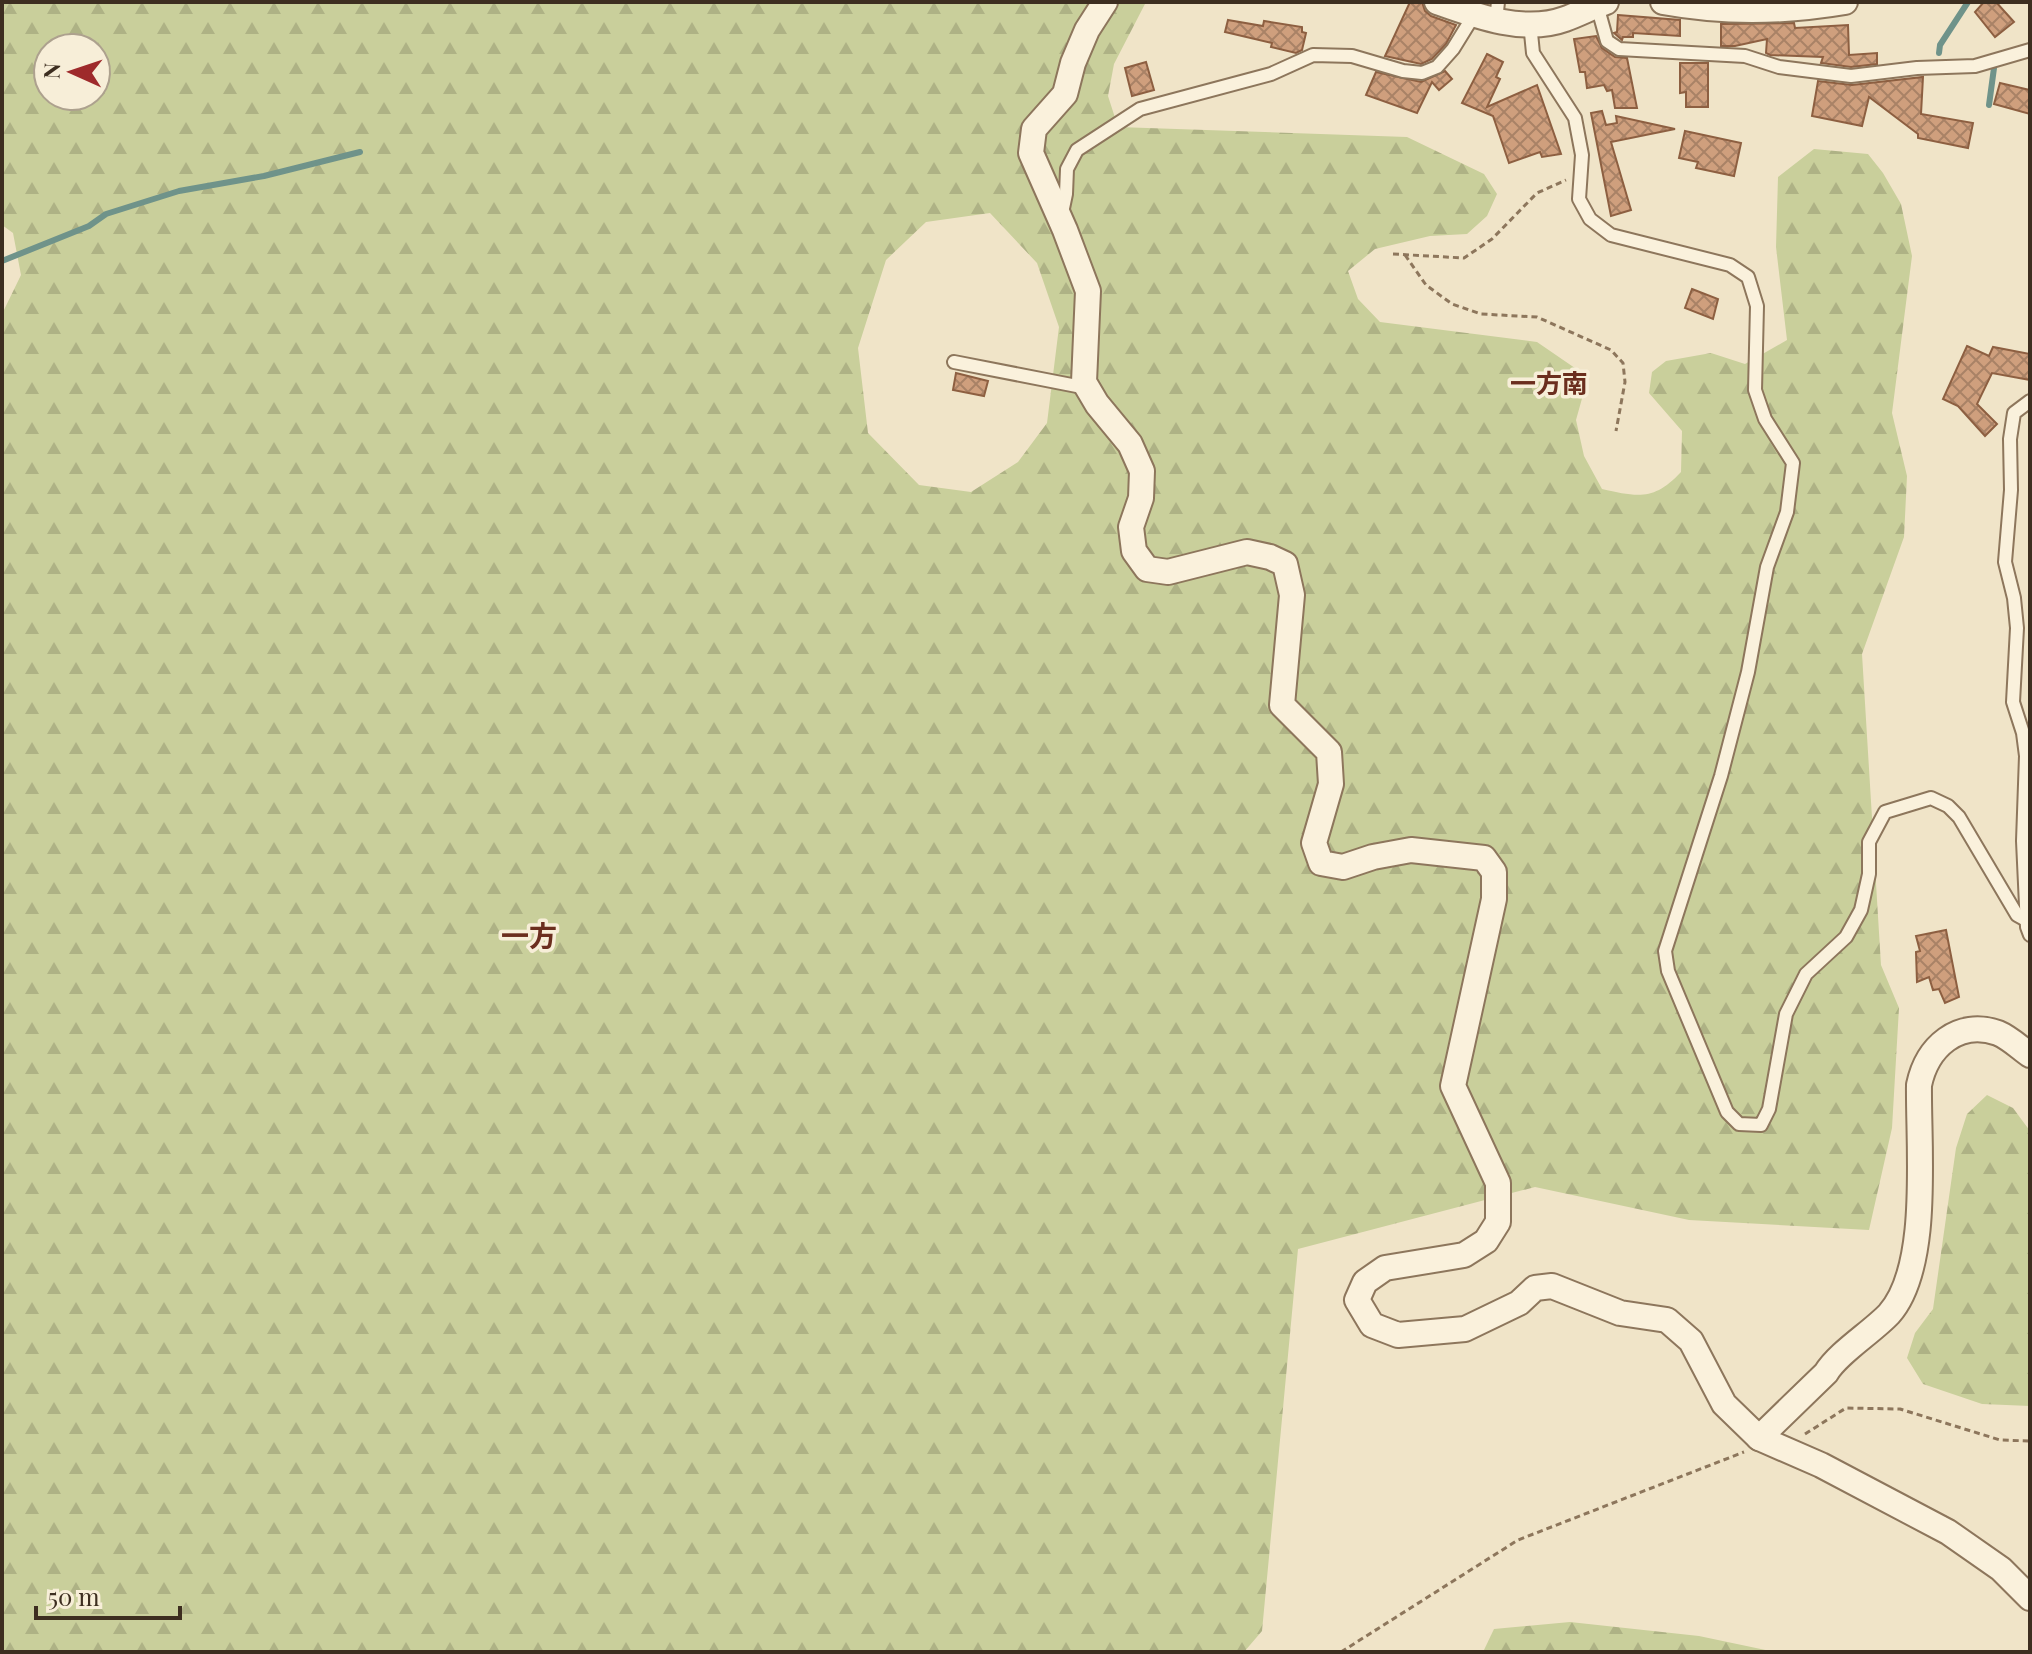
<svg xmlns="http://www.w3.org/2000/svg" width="2032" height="1654" viewBox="0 0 2032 1654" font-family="'Playfair Display','Noto Sans JP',serif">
<defs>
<pattern id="forest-firs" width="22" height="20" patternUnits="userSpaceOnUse" patternTransform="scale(2)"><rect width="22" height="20" fill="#c9cf9b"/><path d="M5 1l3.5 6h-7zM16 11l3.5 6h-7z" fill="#aeb285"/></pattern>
<pattern id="building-cross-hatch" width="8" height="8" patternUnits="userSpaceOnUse" patternTransform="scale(2)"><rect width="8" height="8" fill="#cf9f7d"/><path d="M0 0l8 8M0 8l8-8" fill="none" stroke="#a98266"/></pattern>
</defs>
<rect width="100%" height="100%" fill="#f0e4c8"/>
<g fill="url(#forest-firs)" fill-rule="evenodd">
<path d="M2,2H1146L1114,64L1108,96L1118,127L1407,137L1484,174L1497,194L1487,216L1467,234L1430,236L1375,249L1348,271L1358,299L1380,322L1537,342L1588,377L1576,420L1584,456L1602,489C1638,497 1654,501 1681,472L1682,431L1649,393L1652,372L1666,361L1711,353L1745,364L1787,340L1776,247L1778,177L1814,149L1868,154L1883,173L1901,204L1912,256L1892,413L1907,476L1904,537L1862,654L1881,965L1899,1008L1892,1128L1869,1230L1689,1220L1535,1187L1298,1249L1262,1631L1244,1652H2V314L21,275L13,233L2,225ZM48,48H96V96H48ZM990,213L1037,263L1059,327L1047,423L1018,462L971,492L919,485L868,433L858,348L886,260L926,222Z"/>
<polygon points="1987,1095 2013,1108 2030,1131 2030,1406 1982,1404 1923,1384 1907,1358 1915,1333 1933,1309 1956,1148 1967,1114"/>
<polygon points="1570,1622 1699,1636 1775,1652 1483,1652 1494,1629"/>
</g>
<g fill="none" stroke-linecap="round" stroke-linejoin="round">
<g stroke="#6f938a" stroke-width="6">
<polyline points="1939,53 1940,45 1968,2"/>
<polyline points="1989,105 1994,68"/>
<polyline points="2,261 89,226 106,214 179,191 264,176 360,152"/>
</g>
</g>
<g fill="url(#building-cross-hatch)" stroke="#8d5f41" stroke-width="2">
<polygon points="1410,2 1422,2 1425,11 1431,16 1456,25 1446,44 1432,59 1421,64 1385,56"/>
<polygon points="1984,2 1996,2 2014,22 1995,37 1975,12"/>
<polygon points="1618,15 1680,20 1680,36 1633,33 1633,37 1623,37 1622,40 1614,33 1617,32"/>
<polygon points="1228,20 1263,26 1264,21 1302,27 1302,32 1306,33 1302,50 1296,53 1271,47 1272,43 1225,32"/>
<polygon points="1794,23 1795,28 1848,25 1849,55 1877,53 1877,64 1851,67 1821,63 1823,57 1770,55 1766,53 1767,39 1735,46 1721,46 1721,24"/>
<polygon points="1596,36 1602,48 1615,57 1627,58 1637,108 1615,108 1612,90 1607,91 1604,85 1587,88 1585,72 1580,72 1574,39"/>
<polygon points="1487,54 1503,62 1496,77 1500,79 1487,107 1537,85 1561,154 1542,157 1540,152 1509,163 1493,116 1462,103"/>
<polygon points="1146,62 1154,90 1132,96 1125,68"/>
<polygon points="1680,63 1708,63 1708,107 1686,107 1686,92 1680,93"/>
<polygon points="1445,71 1452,79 1439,90 1432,82 1417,113 1366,95 1376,72 1421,82"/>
<polygon points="1923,77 1921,114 1973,123 1968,148 1918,138 1918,134 1869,97 1862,126 1812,116 1818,81 1852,85"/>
<polygon points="2000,83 2030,90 2030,114 1994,104"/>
<polygon points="1602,111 1606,125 1617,123 1616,116 1675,129 1611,142 1631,210 1611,216 1591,113"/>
<polygon points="1685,131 1741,143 1734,176 1696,168 1698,162 1679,158"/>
<polygon points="1692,289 1718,299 1713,319 1685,308"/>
<polygon points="1967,346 1989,356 1993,347 2030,354 2030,380 1992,373 1977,404 1997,424 1985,436 1958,406 1943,399"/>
<polygon points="956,373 988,381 984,396 953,390"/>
<polygon points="1946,930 1959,997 1945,1003 1939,989 1933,990 1929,977 1917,982 1916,952 1920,951 1916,936"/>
</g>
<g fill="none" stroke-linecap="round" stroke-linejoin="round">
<defs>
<g id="lane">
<polyline points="1597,5 1607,41 1619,49 1745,56 1779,67 1851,76 1917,68 1975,66 2030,50"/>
<polyline points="1496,20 1498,2"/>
<polyline points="1530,23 1533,53 1575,118 1582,155 1579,199 1590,219 1611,235 1730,265 1748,277 1757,306 1755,390 1765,419 1793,463 1787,512 1767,567 1748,672 1721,776 1665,951 1668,971 1727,1112 1739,1124 1761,1125 1769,1109 1786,1014 1806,974 1846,937 1861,910 1869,874 1869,842 1885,812 1931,798 1948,806 1959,817 2017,915 2026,920"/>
<polyline points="1062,213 1066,194 1067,169 1077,150 1140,109 1271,74 1313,55 1352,56 1403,71 1422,73 1437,67 1453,49 1474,15"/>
<polyline points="954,362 1087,388"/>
<polyline points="2030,401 2014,413 2010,439 2011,490 2005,562 2014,598 2017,628 2013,702 2023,733 2026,756 2023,841 2027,927 2030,935"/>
</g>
<g id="street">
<polyline points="1105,2 1087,30 1073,63 1065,94 1034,129 1031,153 1065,230 1088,291 1084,382 1097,404 1130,444 1142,471 1141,498 1131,527 1134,551 1147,569 1168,572 1247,552 1270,557 1285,564 1292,595 1282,705 1329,752 1331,784 1314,843 1321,863 1343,867 1373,857 1411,850 1484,858 1494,872 1494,899 1453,1086 1498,1183 1498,1222 1486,1241 1464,1255 1385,1268 1365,1282 1357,1300 1372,1325 1398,1335 1465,1329 1519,1303 1535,1288 1552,1286 1620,1313 1667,1320 1691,1341 1724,1404 1759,1438 1821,1465 1948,1532 2001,1569 2030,1598"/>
<path d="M1437,2C1476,16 1524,34 1565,19C1579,14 1592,7 1606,2"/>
<path d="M1663,2C1723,13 1786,12 1845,2"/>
<path d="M1759,1438L1826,1373C1838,1353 1872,1332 1889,1314C1931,1267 1918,1147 1919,1085C1927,1047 1958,1019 1998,1033C2010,1038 2020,1048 2030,1055"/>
</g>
</defs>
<use href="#lane" stroke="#8d765c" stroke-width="16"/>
<use href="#street" stroke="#8d765c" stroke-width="28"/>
<g stroke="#8d765c" stroke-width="3" stroke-dasharray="6 4" stroke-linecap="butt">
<polyline points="1393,254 1464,258 1492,239 1537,193 1566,180"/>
<polyline points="1405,255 1426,285 1452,304 1481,314 1537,317 1611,350 1623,363 1625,382 1616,431"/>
<polyline points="1805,1434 1846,1408 1900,1409 2000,1440 2030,1441"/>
<polyline points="1341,1652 1518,1540 1744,1452"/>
</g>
<use href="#lane" stroke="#faf1dc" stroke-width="12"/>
<use href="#street" stroke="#faf1dc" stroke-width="24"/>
</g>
<g text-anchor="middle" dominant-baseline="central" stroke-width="7" stroke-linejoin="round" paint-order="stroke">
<g font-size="26" font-weight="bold" fill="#6b2e1e" stroke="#f7eed8">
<text x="1549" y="382">一方南</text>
</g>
<g font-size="28" font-weight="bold" fill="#6b2e1e" stroke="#f7eed8">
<text x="529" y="934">一方</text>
</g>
</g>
<rect width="2032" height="1654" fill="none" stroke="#3d2e20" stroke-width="8"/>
<g transform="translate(72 72) rotate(273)"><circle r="38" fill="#f7eed8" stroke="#ada18e" stroke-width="2"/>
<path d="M0-6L14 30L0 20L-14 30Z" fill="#9e2a2b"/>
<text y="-12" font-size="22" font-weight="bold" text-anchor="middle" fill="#3d2e20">N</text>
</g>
<path d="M36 1606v12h144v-12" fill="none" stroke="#3d2e20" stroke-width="4"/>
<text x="48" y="1606" font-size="24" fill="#3d2e20" stroke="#f7eed8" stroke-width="6" paint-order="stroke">50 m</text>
</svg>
